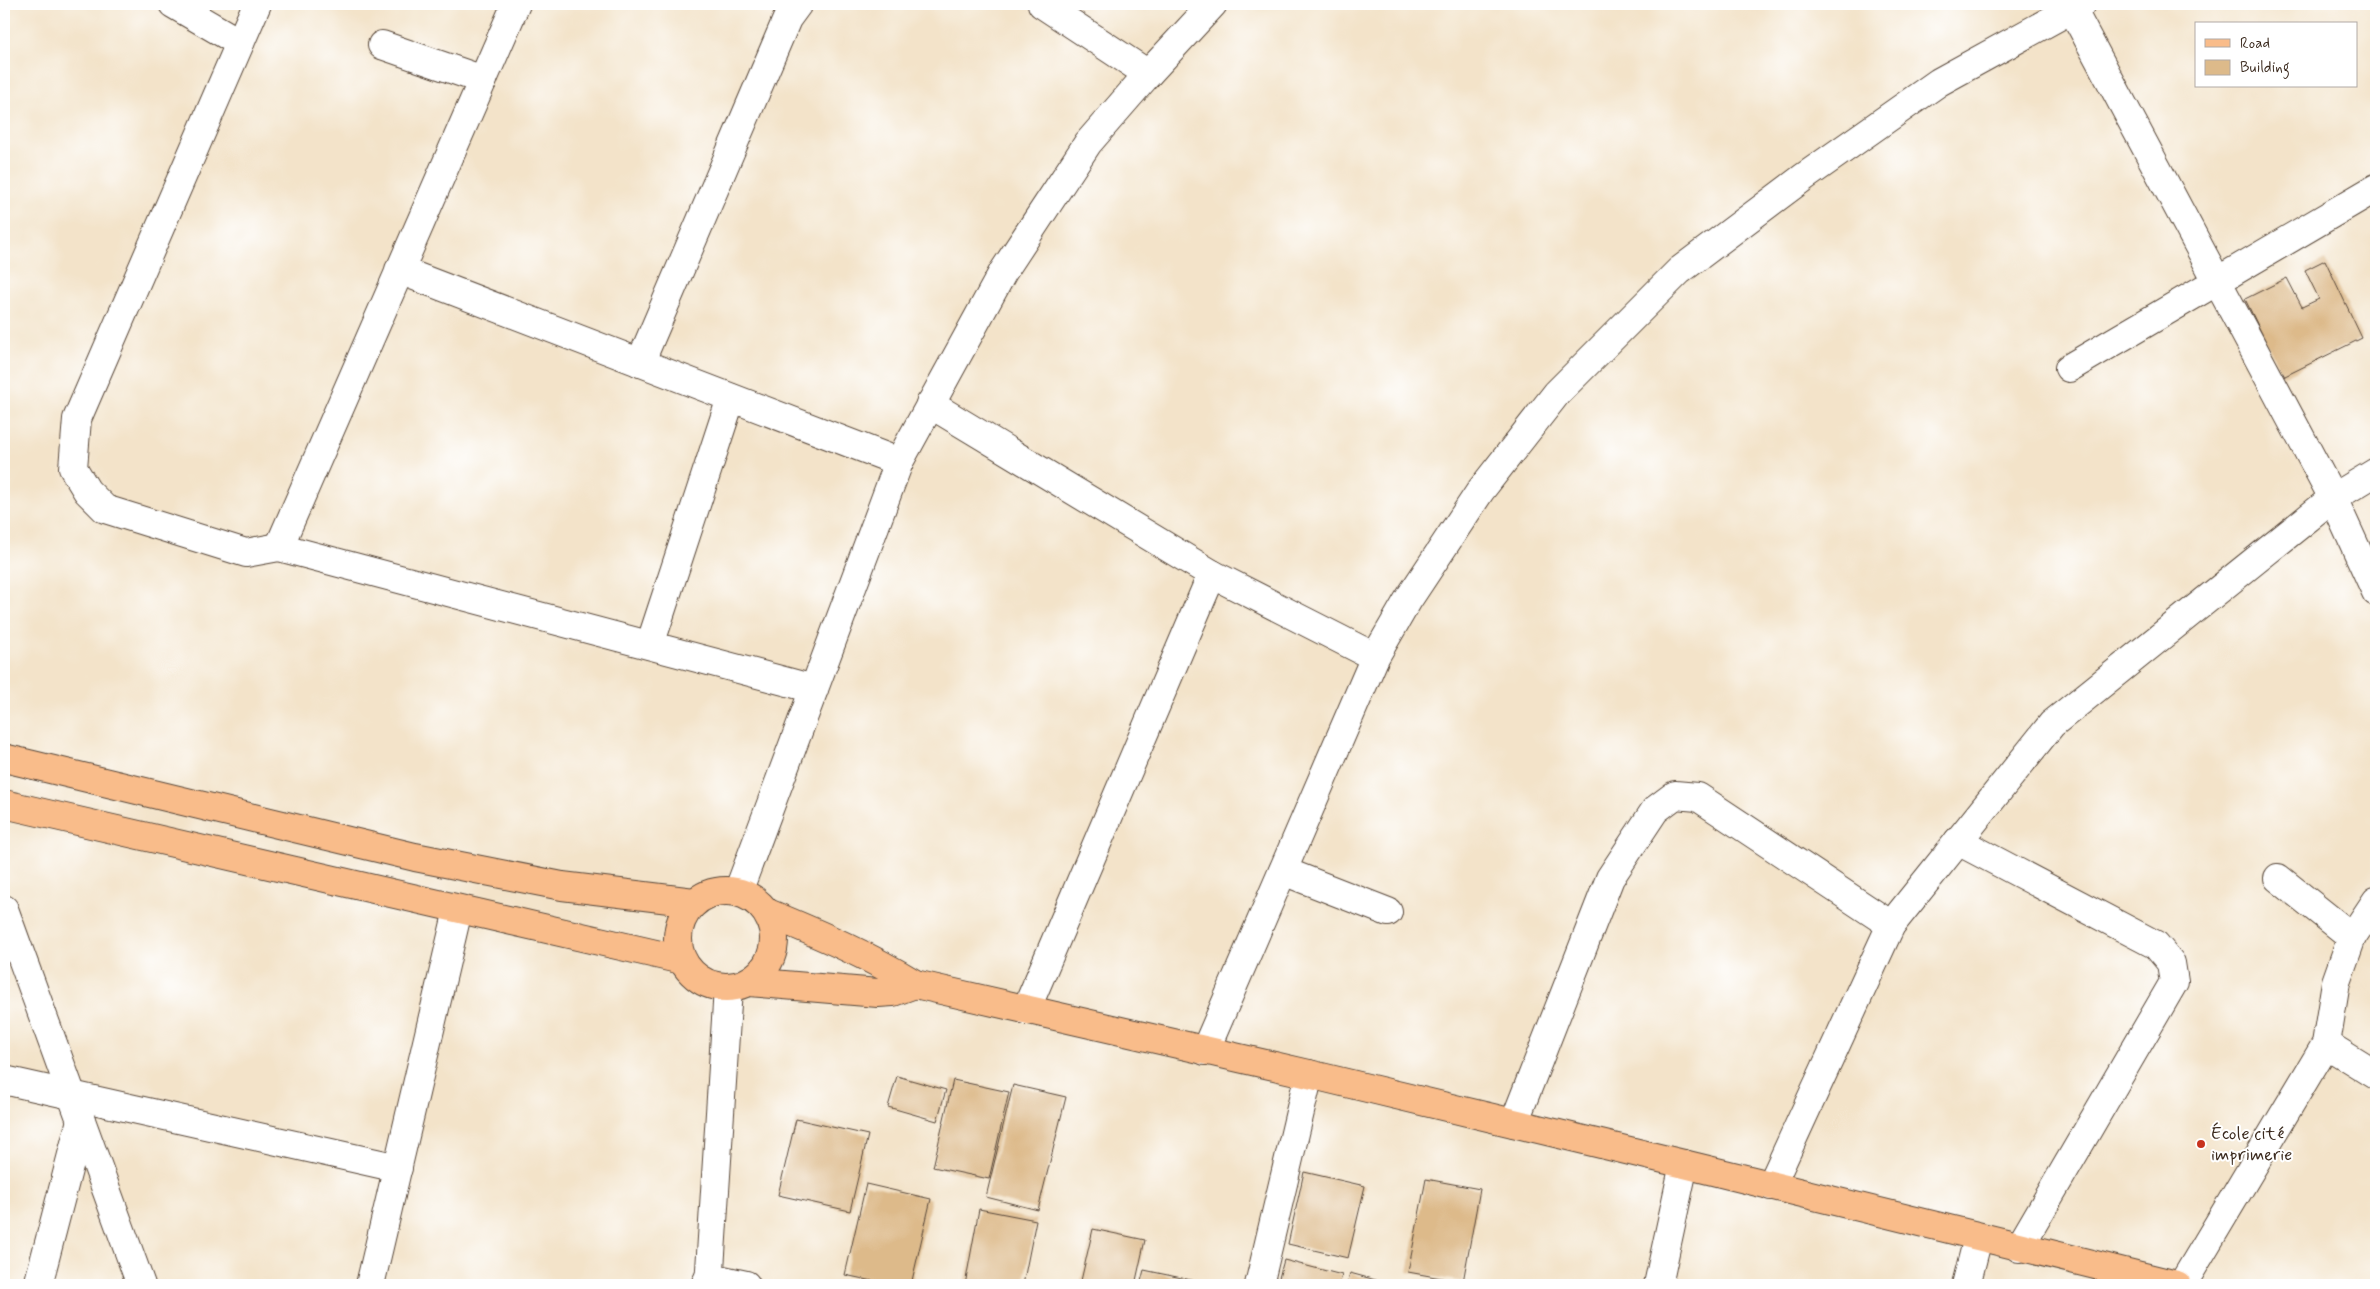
<svg xmlns="http://www.w3.org/2000/svg" width="2380" height="1289" viewBox="0 0 2380 1289" font-family="Mynerve,sans-serif">
<rect width="100%" height="100%" fill="#fff"/>
<filter id="ink" filterUnits="userSpaceOnUse"><feTurbulence type="fractalNoise" baseFrequency=".02" numOctaves="2"/><feDisplacementMap in="SourceGraphic" scale="10" xChannelSelector="R" yChannelSelector="G"/><feConvolveMatrix kernelMatrix="1 2 1 2 8 2 1 2 1" color-interpolation-filters="sRGB"/></filter>
<filter id="wash" filterUnits="userSpaceOnUse"><feTurbulence type="fractalNoise" baseFrequency=".0096" numOctaves="4" result="noise"/><feDisplacementMap in="SourceGraphic" scale="20" xChannelSelector="R" yChannelSelector="G"/><feGaussianBlur stdDeviation="1.12" result="paint"/><feColorMatrix in="noise" values="0 0 0 0 0 0 0 0 0 0 0 0 0 0 0 0 0 1.4 0 .05"/><feComposite in="paint" operator="in"/></filter>
<g filter="url(#wash)">
<rect width="100%" height="100%" fill="#f3e3c9"/>
<g id="blocks">
<g fill="#ddba8a">
<polygon points="2325,260 2362,338 2283,377 2245,299 2287,278 2302,307 2319,299 2305,270"/>
<polygon points="897,1076 946,1090 937,1121 888,1107"/>
<polygon points="953,1080 1009,1092 989,1179 933,1167"/>
<polygon points="1013,1085 1066,1097 1038,1210 986,1197"/>
<polygon points="796,1119 868,1135 850,1211 778,1195"/>
<polygon points="1304,1172 1365,1186 1348,1258 1288,1244"/>
<polygon points="1426,1179 1480,1189 1463,1282 1408,1272"/>
<polygon points="866,1184 931,1199 911,1285 892,1285 845,1275"/>
<polygon points="979,1209 1036,1220 1023,1285 965,1285"/>
<polygon points="1093,1229 1145,1240 1135,1285 1080,1285"/>
<polygon points="1284,1260 1342,1275 1339,1285 1277,1285"/>
<polygon points="1144,1270 1210,1284 1210,1285 1140,1285"/>
<polygon points="1350,1273 1394,1285 1347,1285"/>
</g>
</g>
</g>
<g filter="url(#ink)">
<use href="#blocks" fill-opacity="0" stroke="#574638" stroke-width="1"/>
<g fill="none" stroke-linecap="round" stroke-linejoin="round">
<defs>
<g id="minor">
<polyline points="173,4 240,43"/>
<polyline points="257,4 77,419 73,468 87,491 105,509 246,553 279,547 814,689"/>
<polyline points="1042,4 1148,74"/>
<polyline points="2072,9 2333,498 2376,592"/>
<polyline points="382,45 483,80"/>
<polyline points="399,270 899,462"/>
<polyline points="640,363 787,19 798,4"/>
<polyline points="2069,368 2376,188"/>
<polyline points="930,404 1212,574 1375,657"/>
<polyline points="279,547 516,4"/>
<polyline points="650,645 731,398"/>
<polyline points="1958,841 2156,945 2171,963 2174,982 2019,1248"/>
<polyline points="1283,871 1388,912"/>
<polyline points="2278,878 2352,937"/>
<polyline points="738,892 899,462 1003,272 1088,143 1148,74 1213,4"/>
<polyline points="4,909 141,1285"/>
<polyline points="1026,1010 1212,574"/>
<polyline points="2326,1044 2376,1075"/>
<polyline points="1205,1051 1375,657 1408,600 1481,490 1557,393 1679,271 1804,177 1939,82 2081,4"/>
<polyline points="4,1080 398,1168"/>
<polyline points="1514,1123 1610,878 1655,810 1675,795 1698,797 1891,925"/>
<polyline points="1771,1186 1891,925 2052,724 2333,498 2376,472"/>
<polyline points="38,1285 81,1120"/>
<polyline points="370,1285 458,910"/>
<polyline points="705,1285 709,1277 746,1285"/>
<polyline points="709,1285 728,988"/>
<polyline points="1259,1285 1309,1074"/>
<polyline points="1658,1285 1684,1164"/>
<polyline points="1966,1285 1978,1238"/>
<polyline points="2182,1285 2326,1044 2336,982 2352,937 2376,901"/>
</g>
<g id="major">
<polyline points="4,758 415,857 562,886 694,902"/>
<polyline points="4,804 682,960"/>
<circle cx="726" cy="939" r="48"/>
<path d="M768,913C819,934 868,955 915,984L1309,1074L1684,1164L2177,1285"/>
<polyline points="749,982 878,993 893,992 915,984"/>
</g>
</defs>
<use href="#minor" stroke="#574638" stroke-width="30"/>
<use href="#major" stroke="#574638" stroke-width="30"/>
<use href="#minor" stroke="#fff" stroke-width="28"/>
<use href="#major" stroke="#f9bc8a" stroke-width="28"/>
</g>
</g>
<circle fill="#c8321e" stroke="#fff" stroke-width="2" cx="2201" cy="1144" r="5"/>
<g text-anchor="middle" dominant-baseline="central" stroke-width="4" stroke-linejoin="round" paint-order="stroke">
<g font-size="18" fill="#3b2a1e" stroke="#fff" text-anchor="start">
<text x="2211" y="1134">École cité<tspan x="2211" dy="21">imprimerie</tspan></text>
</g>
</g>
<rect width="2380" height="1289" fill="none" stroke="#fff" stroke-width="20"/>
<rect x="2195" y="22" width="162" height="65" fill="#ffffff" stroke="#b1aaa5"/>
<rect x="2205" y="39" width="25" height="8" fill="#f9bc8a" stroke="#b1aaa5"/>
<text x="2240" y="48" font-size="15" fill="#3b2a1e">Road</text>
<rect x="2205" y="60" width="25" height="15" fill="#ddba8a" stroke="#b1aaa5"/>
<text x="2240" y="72" font-size="15" fill="#3b2a1e">Building</text>
</svg>
